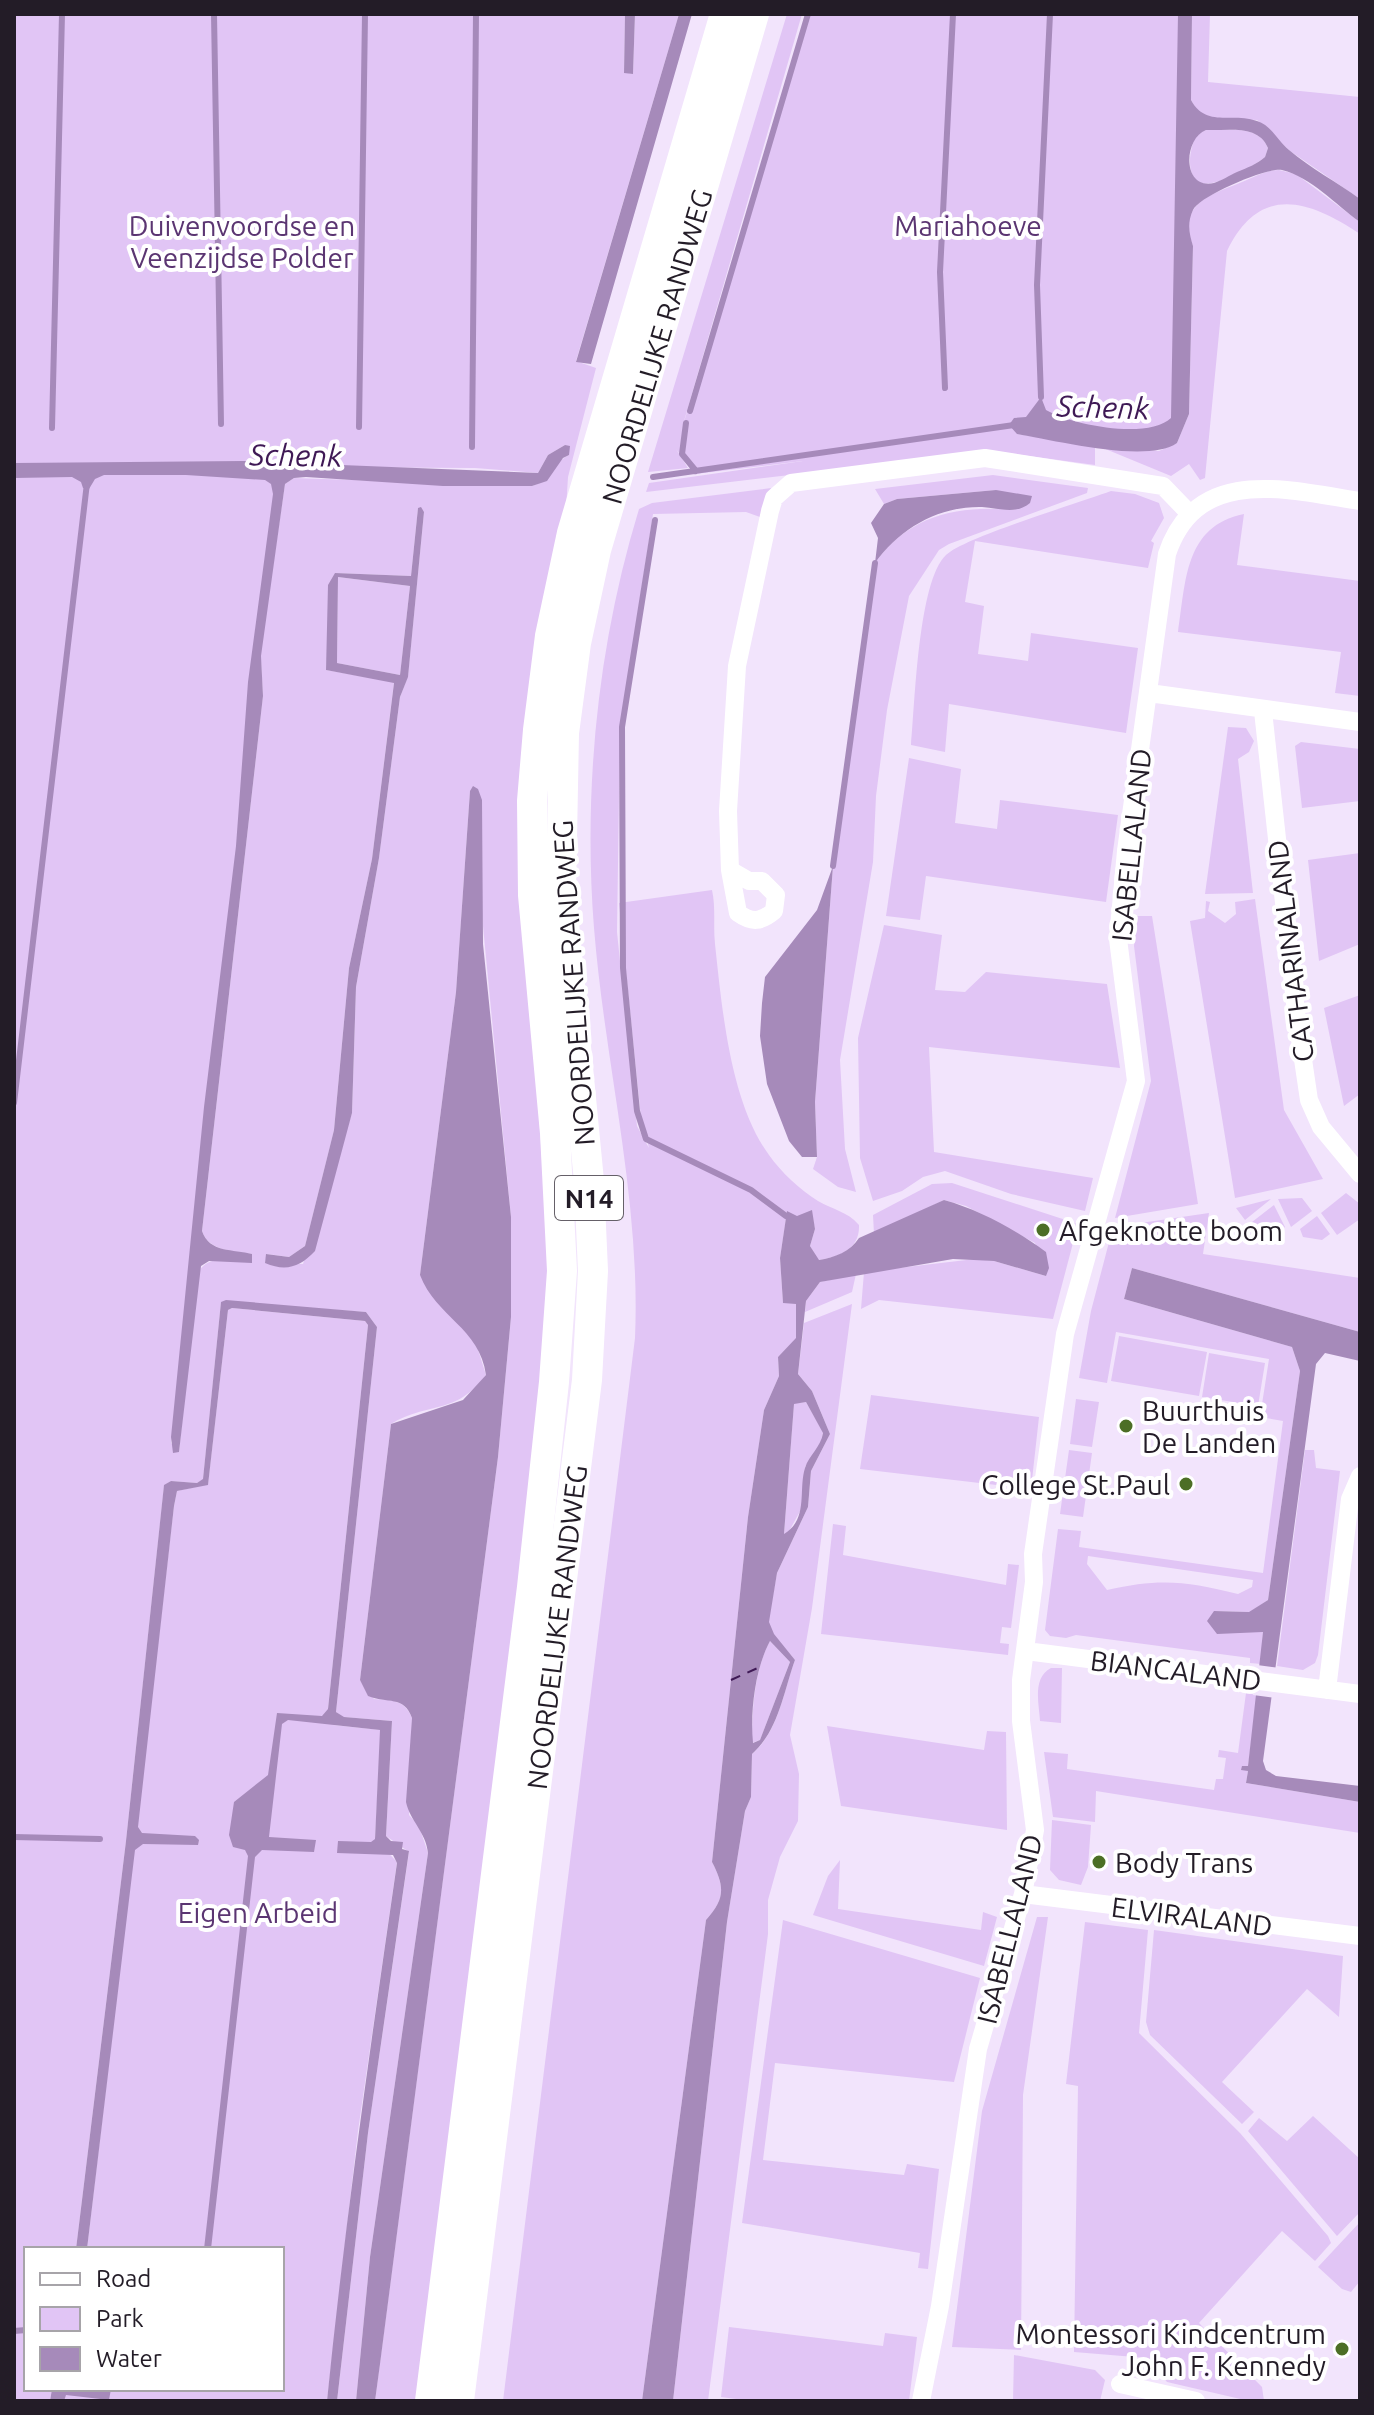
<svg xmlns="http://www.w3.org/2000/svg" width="1374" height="2415" viewBox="0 0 1374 2415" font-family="Ubuntu,sans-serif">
<rect width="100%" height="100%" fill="#f2e4fc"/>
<path fill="#e1c5f5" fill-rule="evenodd" d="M14,14H625L624,72L633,74L635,14H679L576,361L596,368L568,477L566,509L537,631V1082L549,1271L543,1398L416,2401H375L498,1457L511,1317V1217L470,791L456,992L420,1275L475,1340L486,1375C455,1416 429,1401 391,1424L360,1680L374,1699C392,1700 405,1700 412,1718L409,1815L419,1826L428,1853L370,2257L356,2401H337L368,2133L409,1852L386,1836L392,1721L343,1717L336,1712L377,1327L366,1312L221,1302L203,1480L197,1483L171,1481L164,1486L126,1841L76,2249H26V2389H52L50,2401H14ZM565,445L569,455C552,463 552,480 532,486L294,478L285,484L264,627L281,467L475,468L538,473L548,455ZM418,508L424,512L408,676L400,697L379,858L356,987L352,1113L303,1264L265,1263L267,1254L289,1257L305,1246L334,1130L349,968L372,859L394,682L326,670L335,573L411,576ZM261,661L263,696L202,1231C208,1251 234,1251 252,1254V1262C232,1262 207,1252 197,1275L179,1452L171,1443Z
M787,14H802L680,435L808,14H1186L1175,440L1017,434L1095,446V465L993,451L646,492L649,483L803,461L695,474L676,449L688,468L648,472Z
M1192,14H1210L1208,82L1360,97V199L1290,151L1257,120L1210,118L1198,112L1191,100Z
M1206,130C1229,131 1258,124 1268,148L1265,157C1253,167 1228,180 1212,183C1183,189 1188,149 1197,134Z
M1279,170L1296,174L1360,222V234C1308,199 1259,184 1227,251L1205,478L1200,480L1189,464L1171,476L1103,448L1159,451L1177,443L1189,414L1193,246C1177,203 1210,195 1242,182C1254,177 1266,170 1279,170Z
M993,475L1088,488L1087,493L949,544L939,550L909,596L887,710L876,796L873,862L840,1060L845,1149L856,1192L838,1187L813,1169L817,1157L815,1102L833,866L875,563C910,514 959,505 1015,510L996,490L897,499L884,504L875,489Z
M771,488L760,517L746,512L653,514L620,728L617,932L637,1126L649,1148L641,1118L619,903L712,890C716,908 713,926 715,944C722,1008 730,1102 769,1155C781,1172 800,1190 818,1201C833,1210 847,1211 859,1225C860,1249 840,1257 818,1260L810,1246L815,1229L811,1211L797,1217L787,1212L780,1258L783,1303H796L797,1338L778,1357L779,1376L764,1410L748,1517L712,1862C725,1887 725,1899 706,1920L642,2401H503L635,1338C641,1200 605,1065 594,928C583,788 598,643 639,509L652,503Z
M1111,491L1135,494L1159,503L1164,518L1151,541L1154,543L1148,568L975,541L965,602L984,606L978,654L1028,661L1031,633L1138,648L1126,733L949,704L945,752L911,745C915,705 918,581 946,555C965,537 1079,503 1111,491Z
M1244,514L1237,565L1360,581V696L1335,693L1341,652L1178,632C1186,582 1184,526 1244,514Z
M338,577L410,586L400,675L337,663Z
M1228,727L1246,728L1254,741L1249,752L1238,759L1253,893L1205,894Z
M1301,742L1360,749V801L1302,808L1295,746Z
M909,758L961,769L955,823L997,829L1000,800L1118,815L1106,902L926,876L920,920L886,916Z
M1360,853V944L1319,961L1308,860Z
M1255,899L1284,1110L1323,1179L1235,1198L1190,921L1205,918L1206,901L1210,902L1208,911L1225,923L1236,914L1235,902Z
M1137,916H1152L1198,1204L1115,1218L1151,1081L1134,946Z
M884,925L942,935L935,990L965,992L986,972L1107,984L1120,1068L929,1047L934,1152L1093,1178L1085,1211L1011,1194L945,1171L923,1177L902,1191L873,1201L860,1158L858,1038Z
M1360,995V1094L1344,1106L1324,1008Z
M952,1183L1078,1224L1053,1319L879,1300L861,1309L864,1272L975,1259L994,1261L1046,1276L1035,1243L966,1206L944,1200L874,1234L873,1215L932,1184Z
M1346,1193L1360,1204V1219L1337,1235L1321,1213Z
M1302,1198L1312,1211L1291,1227L1278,1199Z
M1271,1199L1245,1220L1236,1208Z
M1274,1205L1285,1227L1276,1233L1257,1229L1252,1222Z
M1209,1213L1203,1254L1360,1278V1332L1132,1268L1124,1299L1292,1347L1300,1371L1268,1600L1250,1612L1215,1611L1263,1632L1261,1664L1250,1663V1658L1076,1635L1066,1638L1050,1636L1045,1630L1058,1529L1081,1531L1079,1547L1263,1573L1283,1421L1260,1417L1269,1359L1116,1332L1107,1383L1079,1378L1091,1311L1113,1227ZM1088,1556L1253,1580L1252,1587L1238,1594C1187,1581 1159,1578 1107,1590L1087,1564Z
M1317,1216L1330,1234L1322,1240L1303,1237L1300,1229Z
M856,1274L852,1292L805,1312L806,1301L820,1282Z
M852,1304L812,1608L790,1735L799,1774L798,1821L780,1857L768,1900V1934L708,2401H673L727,1922L745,1811L751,1797L752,1754C779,1731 783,1692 795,1660L773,1634L768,1622L777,1573L808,1507L811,1471L830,1434L812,1391L798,1374L804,1323Z
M232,1308L365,1321L368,1325L328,1709L333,1725L381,1730L375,1839L397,1862L358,2131L327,2401H64L66,2389H282V2249H87L174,1506L177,1491L208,1484L228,1310Z
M1119,1336L1207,1352L1199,1396L1111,1381Z
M1209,1353L1265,1363L1258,1406L1202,1397Z
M871,1395L1039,1417L1031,1489L860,1469Z
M1076,1399L1099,1402L1092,1447L1070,1444Z
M806,1402L823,1432L821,1443L805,1467L803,1506L788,1533L784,1534L794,1403Z
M1069,1450L1092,1453L1083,1517L1060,1514Z
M1305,1450H1314L1316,1468L1340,1471L1318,1655L1315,1663L1303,1670L1277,1666Z
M833,1524L846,1526L843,1555L1006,1585L1008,1564L1019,1565L1011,1628L1002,1627L1000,1643L1009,1644L1008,1655L821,1634Z
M770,1641L790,1662L760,1740L752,1743C752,1710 754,1670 770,1641Z
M1051,1668H1062L1061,1723L1040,1721C1039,1703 1032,1678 1051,1668Z
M1246,1693L1257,1695L1248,1767H1242L1248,1771L1246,1783L1360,1802V1833L1096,1791L1095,1822L1053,1817L1044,1752L1068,1754L1067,1769L1214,1790L1216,1779H1223L1226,1758L1218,1757L1219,1750L1238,1753Z
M827,1726L984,1750L987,1731L1006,1732L1007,1830L841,1806Z
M1052,1820L1091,1825L1088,1867L1081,1885L1059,1880L1050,1870Z
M840,1860L838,1909L981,1930L983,1912L997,1917L984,1966L813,1915L828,1876Z
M1037,1917H1048L1023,2095L1021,2350L952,2347L982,2111Z
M783,1920L980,1978L954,2082L775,2063L763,2160L904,2175L907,2164L939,2169L928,2269L918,2268L920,2253L742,2223Z
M1085,1922L1148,1930L1139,2033L1240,2133L1328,2236L1331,2243L1315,2261L1282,2231L1199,2323L1262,2387L1264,2401H1249L1167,2382L1147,2358L1074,2352L1078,2086L1066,2084Z
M1154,1930L1343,1956L1339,2017L1307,1989L1222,2082L1254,2112L1242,2124L1150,2035L1146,2022Z
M1313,2116L1360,2159V2212L1337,2236L1248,2131L1259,2118L1287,2141Z
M1360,2222V2281L1351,2292L1342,2289L1318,2267Z
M729,2327L883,2346L885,2333L917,2337L909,2401H751L721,2397Z
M1014,2355L1095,2370L1105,2380L1100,2401H1013Z"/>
<path fill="#a68aba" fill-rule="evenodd" d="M625,14H635L633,74L624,73Z
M679,14H692L591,364L576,362Z
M1178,14H1192L1191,100C1206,128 1232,112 1257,121C1271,125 1278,141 1289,150C1310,168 1337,182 1360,199V222C1336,205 1311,177 1282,170C1267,167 1199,196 1193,210C1187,223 1189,233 1193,246L1189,414L1177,443C1147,464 1054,440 1017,434L1009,425L1014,418L1026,417L1041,397L1046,410C1072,425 1148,440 1171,418ZM1206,130C1228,131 1258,124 1268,148L1265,157C1257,164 1247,168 1237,172C1230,175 1221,181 1214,183C1182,190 1183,139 1206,130Z
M565,445L570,446L569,455L563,458L547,481L532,486H443L306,477L294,478L285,484L261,656L263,696L202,1231C209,1253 234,1249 252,1254V1263L209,1261L201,1266L179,1452L173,1453L171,1437L204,1107L236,846L248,682L273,494L271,484L265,480L186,475H104L95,479L89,489L83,488L81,482L72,477L14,478V463L244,461L538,473L548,455Z
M996,490L1032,496L1030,503C1016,515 999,508 982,507C939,506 900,528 875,563L878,538L871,523L884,504L897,499Z
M421,507L424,512L408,677L400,697L379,858L356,987L352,1113L315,1251C300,1267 286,1272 265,1263L266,1254L289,1257L305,1246L334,1130L349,968L372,859L394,683L326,670L328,585L335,573L411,576L418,508ZM338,577L410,586L400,675L337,663Z
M473,786L478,789L482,800L483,944L511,1217V1317L498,1457L380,2364L375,2401H356L370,2257L428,1853C426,1832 410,1821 406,1802L412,1718C404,1695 387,1704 368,1696L360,1680L391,1424L463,1400L486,1375C480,1328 436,1317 420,1275L456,992L470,791Z
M833,866L815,1102L817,1157H802L789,1141L767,1084L760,1036L762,1003L765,977L817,910Z
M944,1200C980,1210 1016,1230 1046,1252L1049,1268L1046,1276L994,1261L953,1259L820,1282L806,1301L798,1374L812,1391L830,1434L811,1471L808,1507L777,1573L769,1622L774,1634L795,1660C783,1693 779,1730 752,1754L751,1797L745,1811L727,1922L673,2401H642L706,1920C725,1899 725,1887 712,1862L748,1517L764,1410L779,1376L778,1357L796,1338V1304L783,1303L780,1258L787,1211L797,1216L812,1210L815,1229L810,1246L819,1260C834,1258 851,1251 859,1238ZM806,1402L823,1433C821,1447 809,1455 805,1468C798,1490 809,1519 784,1534L794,1404ZM770,1641L790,1662L760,1740L753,1743C750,1712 755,1669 770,1641Z
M1132,1268L1360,1332V1361L1325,1353L1316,1364L1263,1761L1266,1770L1276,1776L1360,1786V1802L1246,1783L1248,1771L1241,1770L1242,1766H1248L1263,1632L1217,1634L1207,1621L1214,1611L1249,1612L1268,1600L1300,1371L1292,1347L1124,1299Z
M226,1300L366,1312L377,1327L336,1712L344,1717L392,1721L386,1836L391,1841L403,1842L402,1849L409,1851L368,2133L337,2401H327C345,2221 371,2042 397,1863L393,1855L337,1853L338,1841L371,1842L375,1839L380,1730L288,1720L282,1724L269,1837L316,1840L314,1852L262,1850L255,1857L211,2249H204L248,1856L245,1850L233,1847L229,1835L234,1802L268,1775L277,1713L322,1716L328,1709L368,1325L365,1321L232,1308L228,1310L208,1485L177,1491L174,1506L138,1827L142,1833L195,1836L199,1840L198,1845L143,1844L135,1850L87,2249H76L126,1841L164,1485L171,1481L197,1483L203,1479L221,1302Z
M52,2389H111L109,2400L66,2395L64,2401H50Z"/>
<path fill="#f2e4fc" d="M1257,1665L1280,1668L1276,1698L1253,1695Z"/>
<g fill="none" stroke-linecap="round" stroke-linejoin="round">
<path stroke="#a68aba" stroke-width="6" d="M214,14L221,424
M945,388L940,272L953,14
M1041,397L1037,285L1050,14
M690,411L808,14
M686,423L682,454L696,471
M359,427L365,14
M52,428L62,14
M472,447L476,14
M653,477L1014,425
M655,520L622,727L623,968L637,1111L646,1139L751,1190L786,1216
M833,866L875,563
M14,1103L87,483
M14,1837L100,1839
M14,2331L26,2330"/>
<path stroke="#3f1955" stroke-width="2" stroke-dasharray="10 8" stroke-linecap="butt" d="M731,1680L762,1666"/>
<path stroke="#fff" stroke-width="18" d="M1149,693L1360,722
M1263,711L1296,1012L1309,1100L1321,1127L1360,1174
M730,870L738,913C752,923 761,922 774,911L776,895L762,881H749L730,870L728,811L737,666L770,511L774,498L791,483L985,458L1163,486L1190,514
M1026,1651L1360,1694
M1327,1690L1350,1499L1360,1476
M1023,1894L1360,1936
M1120,2384L1196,2401
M921,2401L940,2306L978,2049L1023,1894L1035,1830L1021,1721V1680L1034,1582L1033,1554L1065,1334L1136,1081L1118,939L1126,851L1167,554C1197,464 1288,490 1360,501"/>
<g stroke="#fff" stroke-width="30">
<path d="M430,2401L532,1587L554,1382L562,1271L555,1133L533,895L532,801L538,730L550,636L572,533L725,14"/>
<path id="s1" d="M459,2401L587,1380L593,1271L589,1181L561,892L564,733L576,643L596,550L754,14"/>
</g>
</g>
<g fill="#4c6e26" stroke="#fff" stroke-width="3">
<circle cx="1043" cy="1230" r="8"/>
<circle cx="1126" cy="1426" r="8"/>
<circle cx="1186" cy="1484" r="8"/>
<circle cx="1099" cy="1862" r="8"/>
<circle cx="1342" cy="2349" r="8"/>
</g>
<g text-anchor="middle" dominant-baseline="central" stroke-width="8" stroke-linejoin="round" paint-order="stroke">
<rect fill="#fff" stroke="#656068" stroke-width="2" x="555" y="1176" width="68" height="44" rx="6"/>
<g font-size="26" font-weight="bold" fill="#231c27">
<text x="589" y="1198">N14</text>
</g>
<g font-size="28" fill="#5b3572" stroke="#fff">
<text x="242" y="225">Duivenvoordse en<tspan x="242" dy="32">Veenzijdse Polder</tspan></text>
<text x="968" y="225">Mariahoeve</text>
<text x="258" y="1912">Eigen Arbeid</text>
</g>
<g font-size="28" fill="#231c27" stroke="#fff">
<text stroke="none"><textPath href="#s1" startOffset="2076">NOORDELIJKE RANDWEG</textPath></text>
<text transform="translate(1131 845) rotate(-84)">ISABELLALAND</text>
<text transform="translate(1290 951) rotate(-97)">CATHARINALAND</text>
<text transform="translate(573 983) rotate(-94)">NOORDELIJKE RANDWEG</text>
<text stroke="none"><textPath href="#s1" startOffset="780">NOORDELIJKE RANDWEG</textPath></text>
<text transform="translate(1176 1670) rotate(7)">BIANCALAND</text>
<text transform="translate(1192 1916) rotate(7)">ELVIRALAND</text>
<text transform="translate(1009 1929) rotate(-76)">ISABELLALAND</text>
</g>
<g font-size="28" fill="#231c27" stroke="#fff" text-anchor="start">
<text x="1059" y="1230">Afgeknotte boom</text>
<text x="1142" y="1410">Buurthuis<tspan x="1142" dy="32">De Landen</tspan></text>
<text x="1170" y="1484" text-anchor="end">College St.Paul</text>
<text x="1115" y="1862">Body Trans</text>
<text x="1326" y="2333" text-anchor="end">Montessori Kindcentrum<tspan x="1326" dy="32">John F. Kennedy</tspan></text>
</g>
<g font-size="30" font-style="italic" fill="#3f1955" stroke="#fff">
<text transform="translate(1103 407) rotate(2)">Schenk</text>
<text transform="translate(296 455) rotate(1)">Schenk</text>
</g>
</g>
<rect width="1374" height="2415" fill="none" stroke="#231c27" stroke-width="32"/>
<rect x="24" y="2247" width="260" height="144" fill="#ffffff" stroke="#a7a4a9" stroke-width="2"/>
<rect x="40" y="2273" width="40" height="12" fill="#ffffff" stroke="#a7a4a9" stroke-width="2"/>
<text x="96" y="2287" font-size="24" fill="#231c27">Road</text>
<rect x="40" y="2307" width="40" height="24" fill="#e1c5f5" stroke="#a7a4a9" stroke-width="2"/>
<text x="96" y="2327" font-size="24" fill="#231c27">Park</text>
<rect x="40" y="2347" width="40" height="24" fill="#a68aba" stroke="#a7a4a9" stroke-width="2"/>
<text x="96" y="2367" font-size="24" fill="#231c27">Water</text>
</svg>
